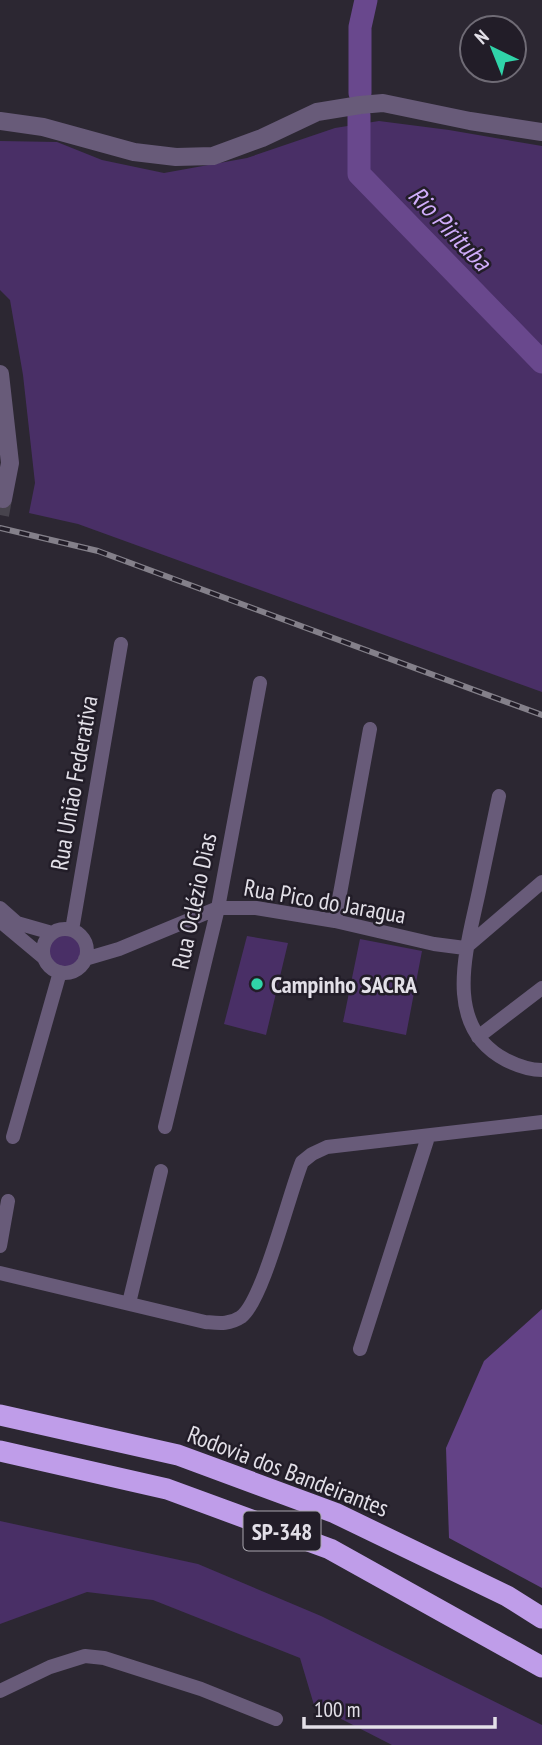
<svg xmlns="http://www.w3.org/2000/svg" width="542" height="1745" viewBox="0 0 542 1745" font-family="'PT Sans Narrow',sans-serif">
<rect width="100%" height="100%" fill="#2c2732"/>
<path fill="#492f66" d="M379,121L449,130L542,146V692L78,524L29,513L35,483L23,375L10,300L0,290V141L57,142L102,160L164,173L247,158L335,128Z
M48 950a17 17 0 1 1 34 0a17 17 0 1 1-34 0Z
M247,936L288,943L266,1035L224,1024Z
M360,939L422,951L406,1035L343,1022Z
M0,1521L198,1564L321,1616L542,1725V1745H392L314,1705L300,1658L153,1600L87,1592L0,1624Z"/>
<path fill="#634286" d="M542,1309V1588L449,1538L446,1448L484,1361Z"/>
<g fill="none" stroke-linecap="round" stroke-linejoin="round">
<path stroke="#69488d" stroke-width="23" d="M360,93V27L366,0
M359,116V174L542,362"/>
<path stroke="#47434d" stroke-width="18" stroke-dasharray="18 9" stroke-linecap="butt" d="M0,515L3,499"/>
<path stroke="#685b79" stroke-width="14" d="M499,796C492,828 486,859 479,891C467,948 441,1026 506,1060C516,1065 531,1070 542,1070
M0,908L17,923L52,933
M0,921L44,958
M335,921L370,729
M43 951a22 22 0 1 1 44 0a22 22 0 1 1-44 0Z
M72,930L121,644
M85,959L119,949L218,908H256L335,921L434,944L465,948L542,882
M478,1037L542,988
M165,1127L218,908L260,683
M13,1137L60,972
M0,1246L8,1201
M0,1273L205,1322C218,1323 229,1325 241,1317C263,1301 289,1194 302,1162L312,1154L327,1147L542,1122
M129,1303L161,1171
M360,1349L428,1137
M0,1691L50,1667L85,1656L104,1658L201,1689L276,1719"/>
<path stroke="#685b79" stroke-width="18" d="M0,121L43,127L134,152L176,157L213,156L262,138L317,112L360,105L383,103L470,121L542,132
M0,374L10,463L3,499"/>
<path stroke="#bf9de9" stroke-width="21" d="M0,1415L178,1455L335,1513L507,1596L542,1618
M0,1451L167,1489L330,1549L542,1667"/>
<g stroke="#84808a" stroke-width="6">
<path id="rail" d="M0,528L98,551L542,715"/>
</g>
<use href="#rail" stroke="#221d28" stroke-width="3.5" stroke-dasharray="10" stroke-linecap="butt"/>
</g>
<circle fill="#30d4a9" stroke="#221d28" stroke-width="2.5" cx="257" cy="984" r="7"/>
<g text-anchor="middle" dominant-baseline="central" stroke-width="5" stroke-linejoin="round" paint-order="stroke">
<rect fill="#221d28" stroke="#a9a6ae" stroke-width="2" x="243.5" y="1511.5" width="77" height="39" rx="5"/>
<g font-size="23" font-weight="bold" fill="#e3e0e8">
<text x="282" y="1531">SP-348</text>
</g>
<g font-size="24" fill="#e3e0e8" stroke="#221d28">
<text transform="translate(74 783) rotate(-80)">Rua União Federativa</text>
<text transform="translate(194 901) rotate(-78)">Rua Oclézio Dias</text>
<text transform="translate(325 901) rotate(10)">Rua Pico do Jaragua</text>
<text transform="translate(288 1471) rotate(21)">Rodovia dos Bandeirantes</text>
</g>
<g font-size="24" font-weight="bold" fill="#e3e0e8" stroke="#221d28" text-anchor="start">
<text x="271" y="984">Campinho SACRA</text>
</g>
<g font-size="26" font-style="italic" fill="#cfacfa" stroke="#221d28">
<text transform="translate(450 228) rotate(46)">Rio Pirituba</text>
</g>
</g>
<g transform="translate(493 49) rotate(317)"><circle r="33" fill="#221d28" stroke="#6f6b75" stroke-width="2"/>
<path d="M0-5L12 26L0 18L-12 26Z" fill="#30d4a9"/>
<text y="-10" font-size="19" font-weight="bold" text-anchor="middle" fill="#e3e0e8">N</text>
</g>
<path d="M304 1717v10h191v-10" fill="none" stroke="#e3e0e8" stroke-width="3.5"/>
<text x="314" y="1717" font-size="21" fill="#e3e0e8" stroke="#221d28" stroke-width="5" paint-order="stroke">100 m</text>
</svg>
